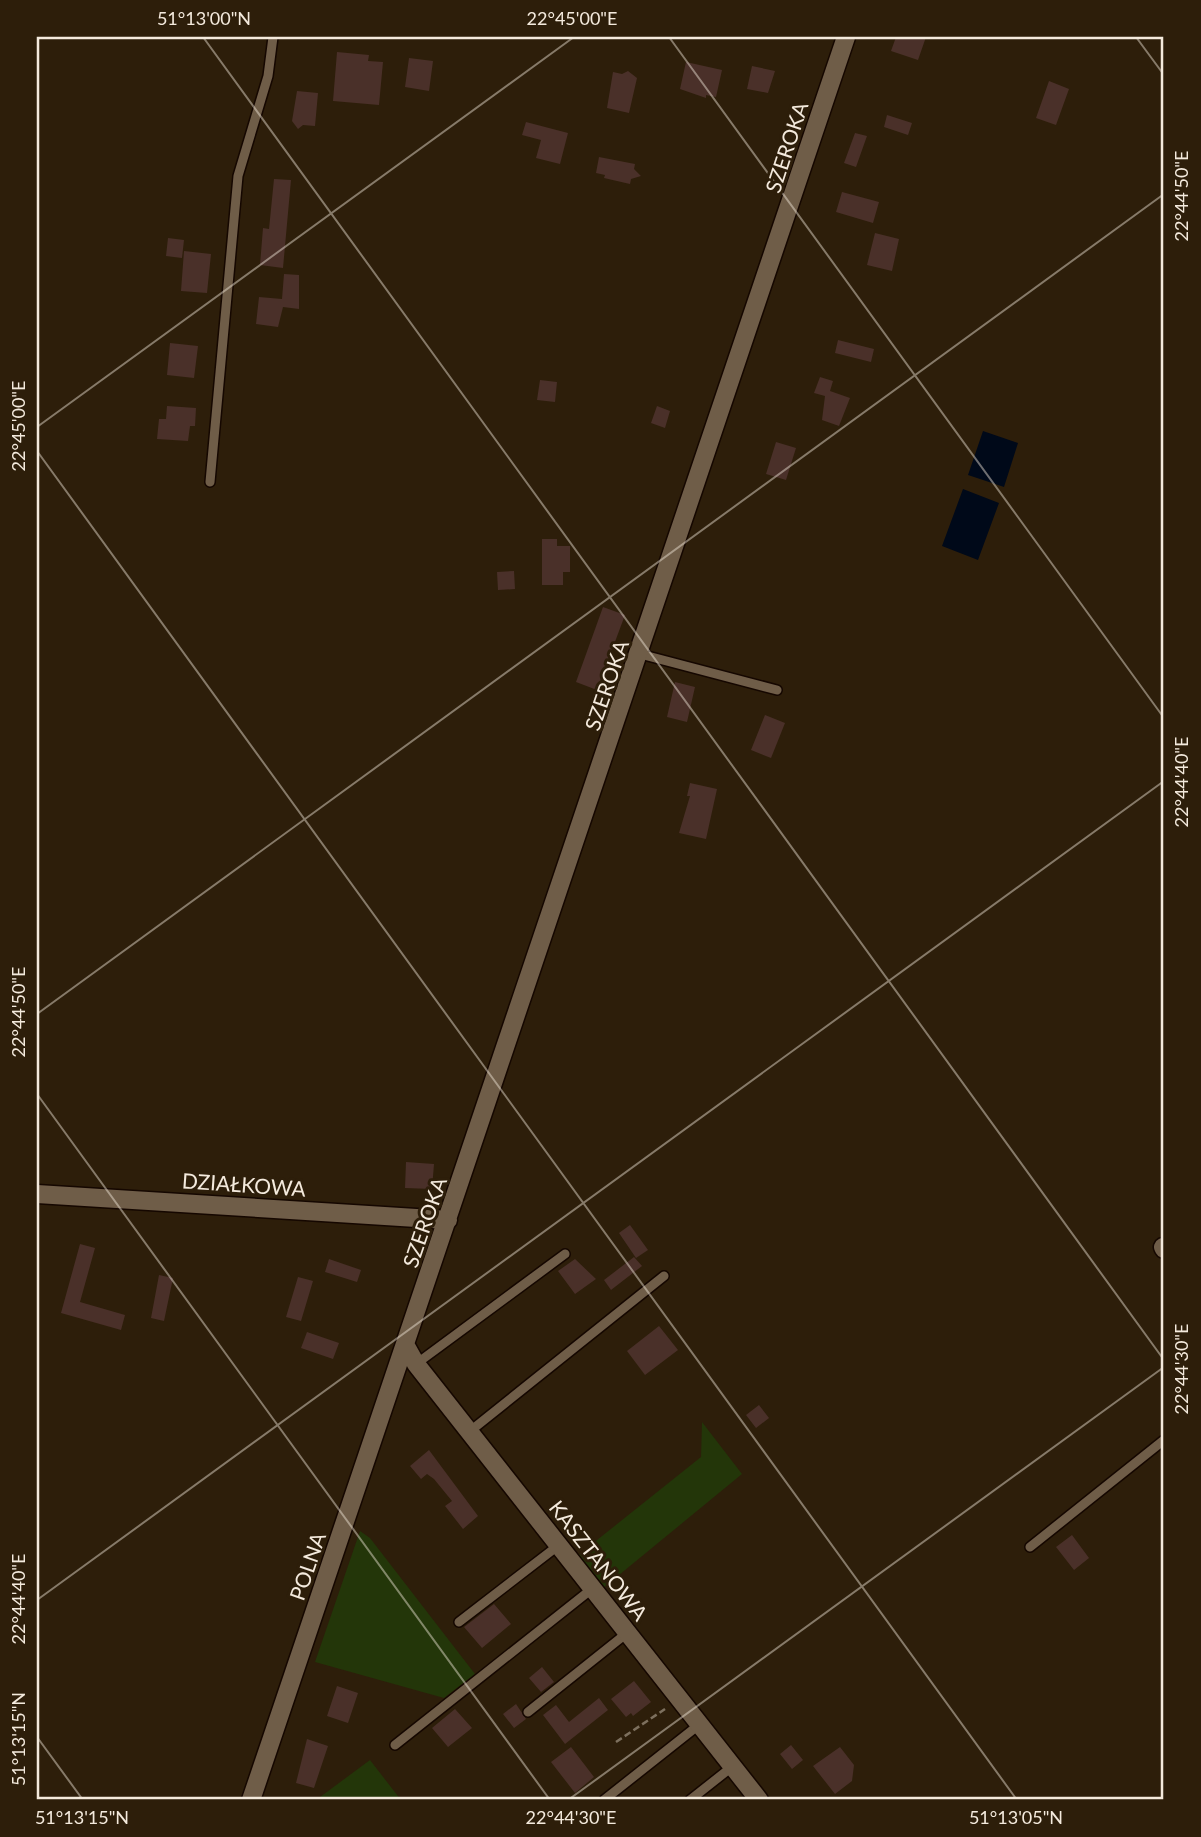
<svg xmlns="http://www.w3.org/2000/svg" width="1201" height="1837" viewBox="0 0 1201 1837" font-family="Lato,sans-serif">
<rect width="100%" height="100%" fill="#2d1e0a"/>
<path fill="#233609" d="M702,1422L742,1474L602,1589L577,1556L701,1457Z
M360,1531L370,1538L475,1674L444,1698L315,1662Z
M370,1760L401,1800H316Z"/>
<path fill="#000919" d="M983,431L1018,443L1004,487L968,475Z
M963,489L999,503L978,560L942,546Z"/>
<path fill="#4a3029" d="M896,37H926L918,60L891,51Z
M337,52L369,55L368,61L383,62L379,105L333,101Z
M409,58L433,61L429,91L405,87Z
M686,62L722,70L716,97L706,95V98L680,89Z
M752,66L775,71L768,93L747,89Z
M628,71L637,78L629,113L607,108L613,72L622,74Z
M1049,81L1069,89L1056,125L1036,118Z
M297,91L318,93L315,126L303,125L298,129L292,121Z
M887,115L912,123L908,135L884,127Z
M526,122L568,133L560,164L536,158L541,140L522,135Z
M855,133L867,136L856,167L844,163Z
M599,157L635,164L634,169L641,176L631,179L630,184L604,178L605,175L596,173Z
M274,179L291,180L283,268L260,265L263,228L269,229Z
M842,192L879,202L873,223L836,212Z
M875,233L899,239L892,271L867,265Z
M168,238L184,240L182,258L166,256Z
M184,251L211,254L207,293L181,291Z
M284,274L299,275V309L283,307L278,327L256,324L259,297L282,299Z
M838,340L874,349L871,362L835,353Z
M170,343L198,346L194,378L167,375Z
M820,377L833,381L830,391L850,398L839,426L822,420L825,396L814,393Z
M540,380L557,382L555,402L537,400Z
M167,406L196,408L195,426H190L188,441L157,439L159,419H166Z
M657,406L670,411L665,428L651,423Z
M776,442L796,448L786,480L766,474Z
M542,539H557V546H570V572H563V585H542Z
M514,571L515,589L498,590L497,572Z
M603,607L625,615L597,690L576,682Z
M675,682L695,687L687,722L667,717Z
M765,715L785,723L771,758L751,750Z
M690,783L717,789L706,839L679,833L690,796H687Z
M406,1162L434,1164L432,1189L405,1188Z
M630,1225L648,1250L636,1258L619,1233Z
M80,1244L95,1248L80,1302L125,1315L121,1330L61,1313Z
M634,1257L642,1266L611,1290L604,1280Z
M329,1259L361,1270L357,1282L325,1272Z
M575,1259L596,1279L575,1294L558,1271Z
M159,1275L173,1278L164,1321L151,1318Z
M298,1277L313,1281L301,1321L286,1317Z
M659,1326L678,1350L645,1375L627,1351Z
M307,1332L339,1343L333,1359L301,1348Z
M759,1405L769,1418L756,1428L746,1415Z
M429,1450L478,1516L463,1529L445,1506L452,1501L434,1479L427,1474L421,1479L410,1466Z
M1072,1535L1089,1558L1074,1570L1056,1547Z
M494,1604L511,1624L482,1648L464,1627Z
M542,1667L554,1682L541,1692L529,1678Z
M634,1681L651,1702L633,1716L631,1713L626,1717L611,1699Z
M337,1686L358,1693L348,1723L327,1716Z
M599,1698L608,1710L565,1744L543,1715L556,1705L569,1722Z
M516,1704L526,1719L514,1728L503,1714Z
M455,1709L472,1728L448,1747L432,1728Z
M307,1739L328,1746L314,1788L296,1783Z
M791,1745L803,1760L792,1769L780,1754Z
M571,1747L594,1777L575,1793L551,1762Z
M840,1747L854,1765L852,1781L835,1794L813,1766Z"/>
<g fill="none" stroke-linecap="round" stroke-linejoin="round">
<g stroke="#150700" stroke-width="12">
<path id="service" d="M210,482L238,176L268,76L273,37
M640,654L777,690
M416,1364L565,1254
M469,1432L664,1276
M1030,1547L1164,1440
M459,1622L559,1545
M528,1712L627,1633
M395,1745L593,1588
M604,1800L700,1724
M690,1800L733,1766"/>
</g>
<g stroke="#150700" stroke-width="21">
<path id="minor" d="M37,1194L448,1220
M1163,1247L1164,1249
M406,1346L416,1364L759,1800
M251,1800L846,37"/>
</g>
<path stroke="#7d705e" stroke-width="2.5" stroke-dasharray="7 3.5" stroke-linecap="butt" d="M616,1742L665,1709"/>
<use href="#service" stroke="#6f5d48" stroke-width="9"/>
<use href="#minor" stroke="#6f5d48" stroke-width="18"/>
</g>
<path fill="none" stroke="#f4eadd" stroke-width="2" stroke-opacity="0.45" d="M203,37L1164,1360M669,37L1164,718M1136,37L1164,75M37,427L574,37M37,451L1017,1800M37,1014L1164,194M37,1094L550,1800M37,1600L1164,781M37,1737L83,1800M568,1800L1164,1367"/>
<g text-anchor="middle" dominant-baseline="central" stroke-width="6" stroke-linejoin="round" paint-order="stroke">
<g font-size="21" fill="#f4eadd" stroke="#2d1e0a">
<text transform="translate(786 147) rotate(-72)">SZEROKA</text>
<text transform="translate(606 685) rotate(-71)">SZEROKA</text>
<text transform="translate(244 1184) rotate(4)">DZIAŁKOWA</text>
<text transform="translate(424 1222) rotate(-71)">SZEROKA</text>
<text transform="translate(599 1560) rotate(52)">KASZTANOWA</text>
<text transform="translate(307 1566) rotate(-71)">POLNA</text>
</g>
</g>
<rect width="1201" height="1837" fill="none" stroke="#2d1e0a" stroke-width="77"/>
<rect x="38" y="38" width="1124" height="1760" fill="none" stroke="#f4eadd" stroke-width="2.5"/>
<g font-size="18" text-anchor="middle" fill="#f4eadd">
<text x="204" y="25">51°13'00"N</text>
<text x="572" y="25">22°45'00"E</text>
<text transform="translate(1182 196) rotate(-90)" y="6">22°44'50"E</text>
<text transform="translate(19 426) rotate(-90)" y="6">22°45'00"E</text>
<text transform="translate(1182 782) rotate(-90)" y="6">22°44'40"E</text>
<text transform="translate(19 1012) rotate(-90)" y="6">22°44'50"E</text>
<text transform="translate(1182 1369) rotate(-90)" y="6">22°44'30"E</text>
<text transform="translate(19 1599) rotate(-90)" y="6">22°44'40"E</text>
<text transform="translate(19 1739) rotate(-90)" y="6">51°13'15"N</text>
<text x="82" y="1824">51°13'15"N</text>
<text x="571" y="1824">22°44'30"E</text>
<text x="1016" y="1824">51°13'05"N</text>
</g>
</svg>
